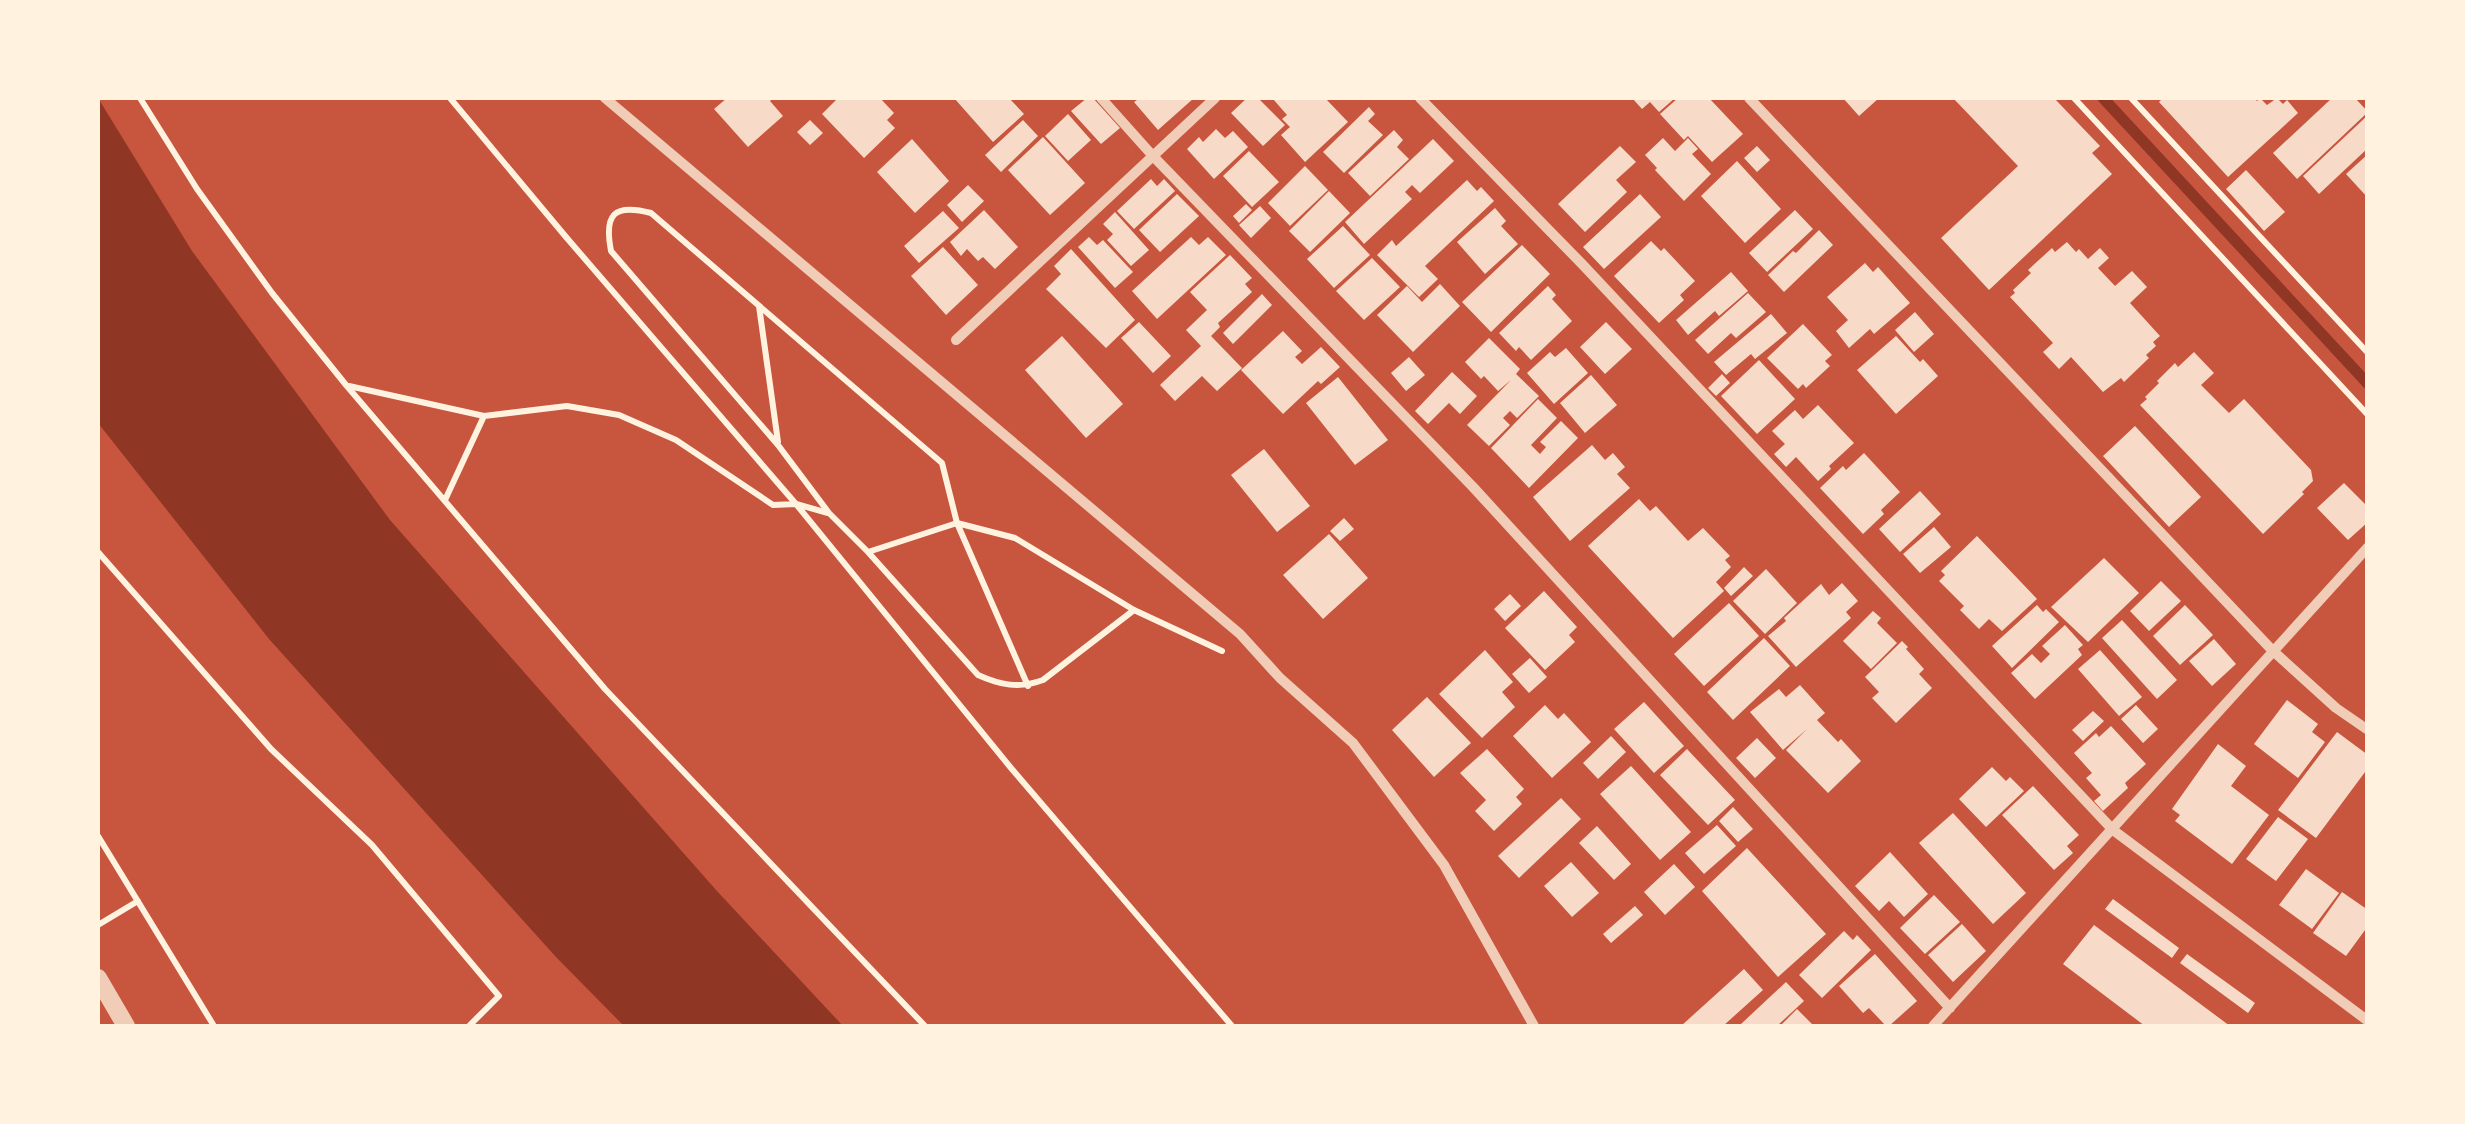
<svg xmlns="http://www.w3.org/2000/svg" width="2465" height="1124" viewBox="0 0 2465 1124" font-family="'Noto Sans',sans-serif">
<rect width="100%" height="100%" fill="#c8553d"/>
<path fill="#8f3625" d="M98,98L192,251L390,520L716,890L843,1026H624L556,957L269,639L98,423Z"/>
<g fill="none" stroke-linecap="round" stroke-linejoin="round">
<path stroke="#8f3625" stroke-width="11" d="M2103,98L2368,384"/>
</g>
<path fill="#f7dbc8" d="M727,98H773L770,101L783,116L748,147L714,109Z
M838,98H880L894,113L887,120L895,128L864,158L822,114Z
M954,98H1009L1024,114L993,142Z
M1087,98H1093L1120,128L1101,144L1071,111Z
M1140,98H1194L1158,130L1134,102Z
M1247,98H1258L1285,125L1263,146L1231,113Z
M1274,98H1325L1348,122L1305,162L1281,135L1290,127L1282,119L1287,115L1273,99Z
M1632,98H1675L1659,112L1650,102L1642,109Z
M1678,98H1709L1743,134L1712,162L1688,136L1684,140L1660,114Z
M1843,98H1879L1859,116Z
M1953,98H2054L2100,146L2092,153L2112,174L1989,290L1941,238L2018,166Z
M2163,98H2254L2257,101L2260,98L2267,105L2277,98L2283,104L2287,100L2298,113L2228,177L2159,102Z
M2332,98H2355L2368,112L2297,179L2273,153Z
M1369,107L1375,114L1368,121L1383,135L1344,173L1323,152Z
M1068,114L1091,140L1068,161L1045,136Z
M2368,115V148L2319,194L2303,176Z
M810,120L823,133L810,145L797,132Z
M1023,120L1038,136L1001,172L985,155Z
M1216,129L1225,138L1233,131L1248,147L1214,179L1187,149L1199,137L1203,142Z
M1394,130L1403,140L1397,147L1409,159L1370,196L1348,173Z
M1043,137L1085,183L1050,215L1008,170Z
M1663,138L1675,151L1688,138L1698,149L1692,154L1711,174L1684,201L1655,170L1657,168L1645,155Z
M912,139L949,181L915,213L877,172Z
M1433,139L1454,161L1420,193L1412,185L1405,192L1412,199L1364,244L1345,222Z
M1620,146L1636,162L1616,180L1627,192L1585,232L1558,204Z
M1757,146L1770,160L1757,172L1744,158Z
M1249,151L1279,182L1252,207L1223,176Z
M2368,154V198L2346,174Z
M1737,161L1781,209L1745,243L1701,196Z
M1305,166L1328,190L1290,226L1268,203Z
M2246,170L2285,212L2264,231L2226,189Z
M1151,179L1157,186L1164,179L1175,191L1134,229L1117,211Z
M1467,180L1477,191L1481,187L1494,201L1425,266L1438,279L1419,297L1377,255L1392,240L1396,246Z
M968,185L984,201L962,222L947,205Z
M1329,191L1350,213L1310,252L1289,231Z
M1177,194L1199,216L1160,252L1139,230Z
M1640,194L1661,217L1604,269L1583,247Z
M1246,204L1252,210L1239,223L1233,216Z
M1260,206L1271,218L1251,238L1239,225Z
M1495,208L1506,221L1501,226L1518,244L1485,274L1457,242Z
M984,210L1018,247L995,269L983,257L978,261L967,249L961,256L950,242Z
M1795,210L1813,229L1767,272L1749,253Z
M943,211L959,228L919,263L904,246Z
M1115,212L1149,250L1131,266L1107,240L1113,234L1103,224Z
M1343,226L1370,255L1334,288L1307,259Z
M1819,230L1833,245L1784,292L1768,275L1793,251L1796,253Z
M1089,237L1097,245L1103,240L1133,272L1115,288L1078,247Z
M1191,237L1199,245L1208,237L1226,255L1157,319L1132,291Z
M1651,241L1661,251L1664,248L1695,281L1680,295L1684,300L1659,323L1614,276Z
M2067,242L2076,252L2079,249L2088,259L2100,248L2109,258L2098,268L2115,286L2132,271L2147,287L2130,303L2160,336L2153,342L2156,346L2146,355L2149,358L2124,382L2121,378L2103,392L2071,357L2059,369L2043,352L2053,343L2010,297L2015,293L2013,290L2031,273L2028,270L2052,248L2055,252Z
M1522,245L1550,274L1491,332L1462,302Z
M943,247L978,285L946,315L911,276Z
M1071,249L1135,320L1106,348L1046,289L1061,274L1054,266Z
M1230,255L1252,278L1245,284L1252,292L1218,323L1220,327L1211,336L1242,368L1217,391L1202,376L1175,401L1160,385L1201,346L1186,330L1207,310L1190,292Z
M1372,258L1400,287L1364,320L1336,291Z
M1865,263L1873,272L1878,267L1910,303L1874,334L1870,329L1849,348L1836,331L1848,320L1827,297Z
M1731,272L1748,291L1719,316L1715,311L1688,335L1676,320Z
M1440,284L1460,306L1413,352L1377,315L1407,286L1422,302Z
M1548,286L1556,295L1552,299L1572,321L1531,360L1519,347L1516,351L1499,333Z
M1748,293L1766,312L1736,338L1731,333L1708,354L1695,340Z
M1262,294L1272,305L1233,344L1223,333Z
M1915,312L1934,334L1914,352L1895,330Z
M1771,314L1787,333L1755,359L1751,354L1726,375L1714,362Z
M1139,322L1171,356L1153,373L1121,338Z
M1606,322L1632,349L1605,374L1580,347Z
M1803,324L1832,355L1825,361L1830,366L1806,388L1803,384L1798,389L1767,358Z
M1283,331L1302,351L1295,357L1302,364L1321,347L1340,367L1321,384L1318,381L1283,414L1241,370Z
M1062,336L1123,404L1086,438L1025,370Z
M1896,336L1920,362L1923,359L1938,376L1896,414L1857,370Z
M1489,338L1520,369L1516,374L1539,396L1517,418L1510,411L1503,418L1510,425L1489,446L1467,425L1511,380L1498,391L1484,376L1481,379L1465,362Z
M1566,348L1588,373L1554,404L1527,373L1550,352L1555,357Z
M2194,352L2214,373L2201,385L2229,413L2244,399L2311,470L2313,481L2302,492L2304,494L2263,534L2140,405L2147,399L2145,397L2159,383L2157,381L2175,363L2178,367Z
M1409,357L1425,375L1406,391L1391,373Z
M1759,360L1795,399L1757,434L1721,396Z
M1452,372L1477,396L1460,414L1449,403L1428,424L1415,411Z
M1722,374L1730,383L1716,396L1708,388Z
M1591,375L1617,405L1585,433L1560,403Z
M1338,377L1388,440L1355,465L1306,403Z
M1538,399L1557,418L1531,445L1540,454L1546,447L1540,442L1561,421L1578,438L1529,488L1491,448Z
M1818,405L1854,443L1829,466L1831,469L1818,481L1796,457L1786,467L1774,454L1785,444L1772,431L1795,410L1803,419Z
M2135,426L2201,497L2169,527L2103,456Z
M1592,445L1605,460L1613,453L1625,467L1617,474L1630,488L1570,541L1533,497Z
M1264,449L1310,506L1277,532L1231,475Z
M1864,453L1900,492L1881,510L1884,514L1863,534L1820,488L1843,466L1846,470Z
M2344,483L2368,507V522L2348,540L2317,508Z
M1920,491L1941,514L1900,552L1879,529Z
M1639,499L1650,511L1656,506L1688,541L1703,528L1730,556L1725,560L1731,567L1716,582L1724,591L1673,638L1588,546Z
M1344,518L1354,529L1340,541L1330,531Z
M1934,527L1951,547L1920,573L1903,554Z
M1329,534L1368,578L1323,619L1283,575Z
M1977,536L2037,599L2002,631L1989,619L1979,629L1960,610L1964,606L1939,581L1945,575L1941,571Z
M2104,558L2139,593L2088,642L2051,607Z
M1744,567L1753,576L1731,596L1724,588Z
M1766,569L1797,603L1765,634L1733,601Z
M2161,581L2181,601L2149,631L2130,611Z
M1842,583L1858,601L1846,612L1851,618L1796,667L1768,636L1786,621L1784,618L1821,584L1829,595Z
M1544,591L1577,627L1569,635L1575,642L1545,670L1505,628Z
M1510,594L1521,606L1505,621L1494,609Z
M1729,603L1759,636L1704,686L1674,654Z
M2037,605L2043,612L2046,609L2059,622L2012,668L1992,646Z
M2185,605L2213,635L2180,665L2153,636Z
M1873,611L1881,618L1877,623L1897,643L1871,669L1843,641Z
M2122,620L2177,680L2157,699L2102,638Z
M2065,625L2083,645L2078,649L2082,655L2035,699L2011,673L2032,654L2041,663L2050,654L2042,646Z
M1764,638L1790,666L1733,720L1707,692Z
M2214,639L2236,664L2212,686L2189,661Z
M1902,641L1908,647L1906,649L1924,669L1919,674L1932,688L1896,723L1872,698L1879,692L1865,677Z
M1485,650L1513,682L1502,692L1515,707L1482,738L1439,694Z
M2100,650L2142,697L2119,716L2078,669Z
M1530,658L1547,677L1529,693L1512,674Z
M1800,685L1825,713L1817,720L1838,742L1841,739L1861,761L1828,793L1786,750L1807,729L1783,750L1750,712L1779,689L1786,697Z
M1427,697L1471,743L1434,777L1392,730Z
M2287,700L2318,724L2312,732L2325,742L2298,778L2254,744Z
M1644,702L1684,746L1654,773L1614,729Z
M1545,705L1558,719L1564,713L1591,742L1552,778L1513,736Z
M2136,705L2158,729L2143,743L2121,719Z
M2093,711L2104,721L2083,741L2072,730Z
M2111,726L2146,764L2125,783L2128,788L2103,811L2094,801L2101,795L2086,778L2092,773L2074,753L2096,733L2099,737Z
M2337,732L2368,755V768L2316,838L2278,810Z
M1611,736L1626,752L1598,779L1583,763Z
M1757,738L1776,758L1755,778L1736,758Z
M2218,744L2246,766L2231,786L2269,815L2232,864L2175,821L2180,815L2172,809Z
M1487,749L1524,789L1516,797L1522,804L1494,831L1475,811L1486,800L1460,773Z
M1687,749L1735,800L1708,825L1660,775Z
M1631,766L1691,832L1660,860L1600,794Z
M1992,767L2006,781L2010,777L2024,791L1986,827L1959,799Z
M2033,786L2079,835L2067,846L2073,853L2054,870L2002,815Z
M1561,798L1581,819L1519,878L1498,856Z
M1733,807L1753,829L1738,842L1719,821Z
M1953,813L2026,893L1993,924L1919,843Z
M2278,817L2308,839L2276,881L2246,859Z
M1717,825L1736,846L1704,874L1685,853Z
M1597,826L1631,864L1614,880L1579,843Z
M1747,848L1826,934L1778,977L1702,891Z
M1890,852L1928,894L1904,917L1889,901L1879,911L1855,886Z
M1571,862L1599,893L1572,917L1544,886Z
M1674,864L1695,887L1665,915L1644,892Z
M2306,869L2339,893L2312,929L2279,905Z
M2342,892L2368,910V926L2346,956L2313,933Z
M1934,895L1960,922L1925,954L1900,928Z
M2113,899L2179,948L2172,958L2105,909Z
M1635,906L1643,915L1611,943L1603,934Z
M1962,924L1986,951L1953,982L1928,955Z
M2094,925L2230,1026H2145L2063,964Z
M1844,931L1853,940L1857,935L1871,950L1822,998L1799,975Z
M1875,954L1917,1001L1889,1026H1886L1869,1008L1863,1013L1839,986Z
M2187,954L2255,1003L2248,1013L2180,963Z
M1744,969L1763,990L1723,1026H1681Z
M1786,982L1804,1001L1777,1026H1743L1741,1024Z
M1797,1009L1814,1026H1780Z"/>
<g fill="none" stroke-linecap="round" stroke-linejoin="round">
<path stroke="#fff3e0" stroke-width="6" d="M140,98L197,189L272,293L346,385L605,689L925,1026
M450,98L566,237L796,504L1011,768L1232,1026
M2074,98L2368,415
M2131,98L2368,353
M759,306L778,442
M349,386L484,416
M445,500L484,416L567,406L619,415L676,440L773,505L796,504L828,513
M98,552L271,749L372,845L499,996L469,1026
M868,552L957,523L1015,538L1134,610L1222,651
M1028,686L957,523L942,463L651,213C613,203 604,215 611,251L778,445L829,513L868,552L978,675C1000,685 1019,689 1043,680L1134,610
M98,836L214,1026
M98,925L138,901"/>
<path stroke="#f1ccb7" stroke-width="10" d="M605,98L1240,634L1280,678L1353,743L1444,865L1534,1026
M1101,98L1152,155L1473,487L1950,1008
M1420,98L1583,265L2113,830L2368,1021
M1749,98L2272,650L2336,708L2368,730
M956,340L1215,98
M1933,1026L2368,547"/>
<path stroke="#f1ccb7" stroke-width="18" d="M98,978L126,1026"/>
</g>
<rect width="2465" height="1124" fill="none" stroke="#fff3e0" stroke-width="200"/>
</svg>
